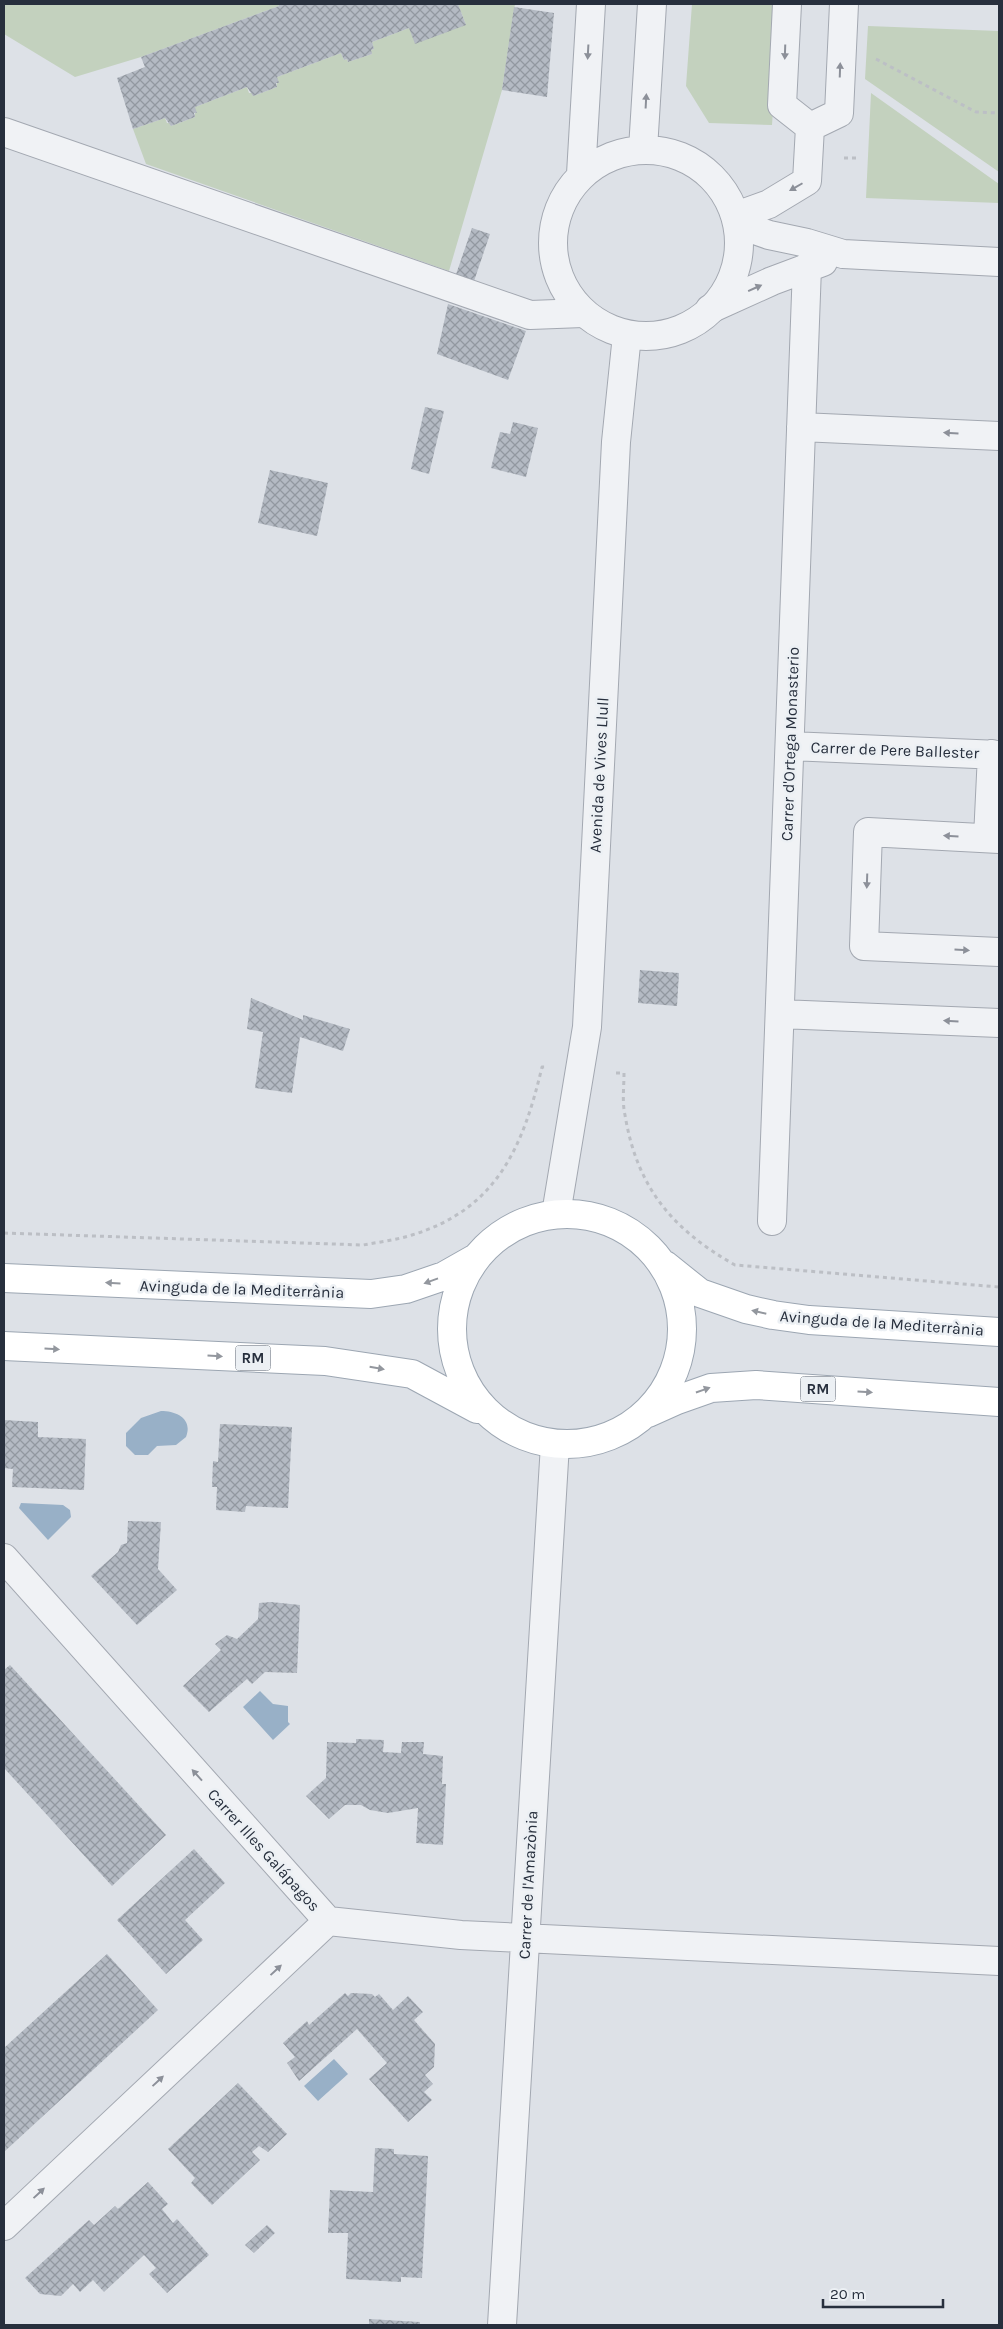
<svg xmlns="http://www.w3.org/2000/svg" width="1003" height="2329" viewBox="0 0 1003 2329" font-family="Karla,sans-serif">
<defs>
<pattern id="building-cross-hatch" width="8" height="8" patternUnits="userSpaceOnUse" patternTransform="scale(1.25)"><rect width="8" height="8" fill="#b4bac3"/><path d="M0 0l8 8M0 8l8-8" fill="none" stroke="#9298a0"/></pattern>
</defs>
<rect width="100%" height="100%" fill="#dde1e7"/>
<path fill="#c3d1be" d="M4,4H278L279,6L141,57L75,77L4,34Z
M458,4H515L502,90L449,271L146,164L133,129L165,118L167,123H170L171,126L195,117V107L247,87L249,93H252L253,96L277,87V77L341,53L344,60L347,59L348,62L372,54L371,50L374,49L372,42L409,28L466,25Z
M692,4H780L772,125L709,123L686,86Z
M868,26L999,31V172L865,79Z
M871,93L999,184V203L866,198Z"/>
<path fill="#98b0c7" d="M161,1411C177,1411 193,1419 186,1437L176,1445L157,1446L148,1455H135L126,1446V1433L141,1418Z
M21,1503L63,1505L70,1510L71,1517L48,1540L19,1508Z
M260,1691L273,1704L288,1706V1722L290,1724L273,1740L243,1707Z
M334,2059L348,2074L318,2101L304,2086Z"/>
<path fill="url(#building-cross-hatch)" d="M278,4H458L466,25L415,44L409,28L372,42L374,49L371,50L372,54L348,62L347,59L344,60L341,53L277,77L279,83H276L277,87L253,96L247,87L195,107L197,113H194L195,117L171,126L165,118L133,129L117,78L145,67L141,57L279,6Z
M514,7L554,13L547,97L502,90Z
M472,228L490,234L472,287L454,280Z
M448,304L526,331L508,380L437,354Z
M425,407L444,411L429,474L411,469Z
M513,422L538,428L526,477L491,468L500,432L510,434Z
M270,470L328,483L317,536L258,523Z
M640,970L679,973L677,1006L638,1003Z
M251,998L303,1020V1015L350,1029L343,1051L300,1037L292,1093L255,1088L263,1032L247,1029Z
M4,1420L38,1422V1437L86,1439L84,1490L12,1487L13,1469L4,1468Z
M220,1424L292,1427L288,1508L246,1506L245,1512L216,1510L217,1487H212L213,1461L218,1462Z
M128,1521L161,1522L158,1569L177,1590L137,1625L91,1576L118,1552L121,1545L127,1543Z
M271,1602L300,1605L297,1673L265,1672L252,1684L247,1679L209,1712L183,1686L221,1650L215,1644L227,1635L237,1639L258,1619L259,1603Z
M10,1665L166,1835L112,1886L4,1768V1670Z
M356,1739L384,1740L383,1752L401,1753L402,1742H424L423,1754L443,1756L442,1784H446L443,1845L416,1843L418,1808L388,1813L370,1810L361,1805H345L329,1819L306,1796L326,1778L327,1742L356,1743Z
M194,1849L225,1883L185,1920L203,1940L166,1974L117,1920Z
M107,1954L158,2010L4,2152V2048Z
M345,1993L348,1996L351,1993L372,1994L375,1997L379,1994L393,2010L408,1996L423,2012L414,2020L435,2044L434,2067L425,2075L433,2084L424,2092L432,2100L408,2122L369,2079L387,2063L357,2029L299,2081L287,2063L295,2057L283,2043L307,2021L309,2025Z
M238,2083L287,2134L268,2152L259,2146L252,2152L260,2160L212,2205L191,2183L195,2178L168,2149Z
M375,2148L394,2149V2154L428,2156L422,2278L401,2277V2282L346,2279L348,2233H328L330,2190L373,2192Z
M148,2182L168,2204L162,2209L173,2223L177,2219L209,2255L167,2293L149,2274L156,2268L144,2255L104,2292L93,2280L80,2292L73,2284L61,2296L40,2294L25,2278L89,2220L94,2225L115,2206L118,2209Z
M267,2225L275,2233L254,2253L245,2245Z
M369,2319L420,2322V2325H369Z"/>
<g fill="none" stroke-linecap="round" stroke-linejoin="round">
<g stroke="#a3a8b1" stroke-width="30">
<path id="minor" d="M787,4L782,105L810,127L839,113L844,4
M4,132L530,315L583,313
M736,216L769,204L807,181L810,127
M738,224L769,235L807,243L843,254L999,262
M710,309L772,281L823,262
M801,427L999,436
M790,746L999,755
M988,838L992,754
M999,839L868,832L864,946L999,952
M780,1014L999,1023
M772,1221L807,267
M4,1558L328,1921L4,2226
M328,1921L461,1935L999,1961
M502,2325L555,1444"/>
</g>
<g stroke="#a3a8b1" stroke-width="30">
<path id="tertiary" d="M643,149L652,4
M553 243a93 93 0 1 1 186 0a93 93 0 1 1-186 0Z
M581,174L591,4
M556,1214L587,1027L616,442L627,335"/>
</g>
<g stroke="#9ca6b2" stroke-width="30">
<path id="primary" d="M452 1329a115 115 0 1 1 230 0a115 115 0 1 1-230 0Z
M665,1265L700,1293L746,1309L773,1315L809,1320L999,1332
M4,1278L371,1294L406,1289L444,1276L474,1259
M4,1346L325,1361L412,1374L477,1409
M648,1413L677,1400L711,1388L756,1385L999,1402"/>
</g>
<path stroke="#bcbfc5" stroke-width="3" stroke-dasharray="4 4" stroke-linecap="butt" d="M876,59L976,112L999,113
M844,158H856
M616,1073H624C624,1087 622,1102 625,1115C637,1188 673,1230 735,1265L999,1287
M4,1233L363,1245C379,1242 396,1240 412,1235C497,1209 523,1147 542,1067H545"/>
<use href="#minor" stroke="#f0f2f5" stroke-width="28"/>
<use href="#tertiary" stroke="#f0f2f5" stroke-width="28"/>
<use href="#primary" stroke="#fff" stroke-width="28"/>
</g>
<defs><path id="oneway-solid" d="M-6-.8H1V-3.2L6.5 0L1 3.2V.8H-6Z" transform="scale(1.25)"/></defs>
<g fill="#8c9099">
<use href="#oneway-solid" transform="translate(588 52) rotate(93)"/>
<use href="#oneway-solid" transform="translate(785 52) rotate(92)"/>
<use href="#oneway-solid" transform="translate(840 70) rotate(-88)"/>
<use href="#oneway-solid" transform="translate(646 101) rotate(-87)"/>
<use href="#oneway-solid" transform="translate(796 187) rotate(150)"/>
<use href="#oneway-solid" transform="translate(755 288) rotate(-24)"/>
<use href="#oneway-solid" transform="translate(951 433) rotate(-177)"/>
<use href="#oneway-solid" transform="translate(951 836) rotate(-177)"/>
<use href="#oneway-solid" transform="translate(867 881) rotate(92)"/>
<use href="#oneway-solid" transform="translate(962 950) rotate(3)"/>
<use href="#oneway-solid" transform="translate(951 1021) rotate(-177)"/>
<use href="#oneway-solid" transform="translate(197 1775) rotate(-132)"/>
<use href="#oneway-solid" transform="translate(276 1970) rotate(-43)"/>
<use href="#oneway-solid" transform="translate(158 2081) rotate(-43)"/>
<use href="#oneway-solid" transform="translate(39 2193) rotate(-43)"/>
</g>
<g fill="#93979e">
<use href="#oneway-solid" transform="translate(431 1281) rotate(160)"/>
<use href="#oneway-solid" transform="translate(113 1283) rotate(-177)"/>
<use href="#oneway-solid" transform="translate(759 1312) rotate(-167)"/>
<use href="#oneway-solid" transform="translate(52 1349) rotate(3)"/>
<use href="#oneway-solid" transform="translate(215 1356) rotate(3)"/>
<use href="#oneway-solid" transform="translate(377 1368) rotate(10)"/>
<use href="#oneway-solid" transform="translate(703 1390) rotate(-19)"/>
<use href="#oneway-solid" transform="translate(865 1392) rotate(4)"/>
</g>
<g text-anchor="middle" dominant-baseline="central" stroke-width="5" stroke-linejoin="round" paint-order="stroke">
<g fill="#ecf0f4" stroke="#626974" stroke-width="1">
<rect x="235.5" y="1345.5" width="35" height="25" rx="4"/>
<rect x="800.5" y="1376.5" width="35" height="25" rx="4"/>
</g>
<g font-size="15" font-weight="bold" fill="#272f3d">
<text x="253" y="1358">RM</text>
<text x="818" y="1389">RM</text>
</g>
<g font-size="16" fill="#272f3d" stroke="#ecf0f4">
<text transform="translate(790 744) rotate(-88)">Carrer d'Ortega Monasterio</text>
<text transform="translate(895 750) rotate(2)">Carrer de Pere Ballester</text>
<text transform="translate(599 775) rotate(-87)">Avenida de Vives Llull</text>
<text transform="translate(242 1289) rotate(2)">Avinguda de la Mediterrània</text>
<text transform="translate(882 1323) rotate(4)">Avinguda de la Mediterrània</text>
<text transform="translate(264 1850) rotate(48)">Carrer Illes Galápagos</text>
<text transform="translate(528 1885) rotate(-87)">Carrer de l'Amazònia</text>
</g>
</g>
<rect width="1003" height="2329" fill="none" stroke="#272f3d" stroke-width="10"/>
<path d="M823 2299v8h120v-8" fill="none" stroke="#272f3d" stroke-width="2.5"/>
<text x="830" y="2299" font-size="15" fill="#272f3d" stroke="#ecf0f4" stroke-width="4" paint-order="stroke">20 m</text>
</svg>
